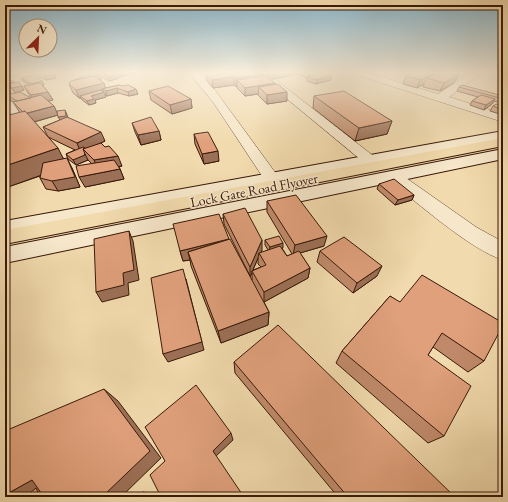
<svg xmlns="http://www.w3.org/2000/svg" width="508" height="502" viewBox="0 0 508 502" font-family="'EB Garamond',serif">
<rect width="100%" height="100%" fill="#f1daad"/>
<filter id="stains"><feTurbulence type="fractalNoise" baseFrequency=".005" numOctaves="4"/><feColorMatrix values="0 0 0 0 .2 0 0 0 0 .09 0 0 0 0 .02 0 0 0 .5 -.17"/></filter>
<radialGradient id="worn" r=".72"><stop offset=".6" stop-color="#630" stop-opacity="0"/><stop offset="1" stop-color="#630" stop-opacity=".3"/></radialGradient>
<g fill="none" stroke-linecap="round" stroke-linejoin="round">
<g stroke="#674932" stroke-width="1">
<path id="street" d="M28,73H44L42,75L5,85V79Z
M189,73H199L209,82L280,179L278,182L272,184L266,182L213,102Z
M256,73H267L376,158L379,161L376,164H366Z
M355,73H369L438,94L470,73H481L449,97L503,114V122L357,75Z
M5,99L14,103L33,123L35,126L33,129L5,138V129L20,124L5,107Z
M393,171L399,173L476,227L503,242V260C469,249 417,202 387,179L385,176L387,173Z"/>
</g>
<g stroke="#391909" stroke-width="2">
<path id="secondary" d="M503,131V139L5,235V221Z
M503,149V159L5,263V247Z"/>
</g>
<g stroke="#391909" stroke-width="2">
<path id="primary" d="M503,138V146L5,244V230Z"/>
</g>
<use href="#street" fill="#f6e7ca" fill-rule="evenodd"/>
<use href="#secondary" fill="#f6e7ca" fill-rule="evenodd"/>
<use href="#primary" fill="#f1daad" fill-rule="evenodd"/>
</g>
<path fill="#c08a6a" stroke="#391909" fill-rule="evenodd" d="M35,73H54L56,78L46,80L36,75Z
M95,73H133L123,76H120L121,77L110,81L105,79L104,78L100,77L101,80H99L104,83L105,88L119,85L138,94L129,96L118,93L107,96L105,94L106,97L95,100L96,103L89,105L82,100L81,98H79L73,93L69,84L95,74Z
M206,73L263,74V76L275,83V85L287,101L267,104L258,95V94L245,96L237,88V86L236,87L234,85L213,88L207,81Z
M266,73H293V75L273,79L266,75Z
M294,73H324L331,75V80L316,84L307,81V78Z
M412,73H450L457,79L455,80L454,83L440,91L423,87L424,84L417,88L403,84L406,76Z
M21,78L42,81L44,85L43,86L48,92L53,100L48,101L54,106L58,115L34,122L64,159L72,168L80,187L58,191L46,189L40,178V176L5,188V112L7,116L20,113L13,102H14L10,100L7,95L31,98L24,86L29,85L24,82Z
M5,79L15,82V83L22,86L24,90L15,93L11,88H9L11,93L5,94Z
M503,79V85L498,84L501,80Z
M459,87L503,96L500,101L498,102L494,101L492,104L484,110L470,105L472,101L478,97L457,91Z
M149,91L191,99L192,108L172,114L151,100Z
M314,96L392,121L387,134L355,141L313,108Z
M493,106H503V115L490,111Z
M65,110L68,118L105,141L98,144L122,166L119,167L120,169L124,179L85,187L92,164L87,159L88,160L76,165L68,159L66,154L75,150L48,137L43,127L60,120Z
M132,123L159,131L161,140L141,145L135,132Z
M194,134L219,161L204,164L195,144Z
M379,184L414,195L412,200L395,205L377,189Z
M267,201L324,246L300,253L310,268L308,278L264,302L269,312L268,325L221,343L191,266L190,260L183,261L180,251L229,239L250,276L224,224L223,214L262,250L261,253L268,250L265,245V240L283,248H282L287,256L292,254L267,212ZM258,258V264L261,267L253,270ZM252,273V280L250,277Z
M320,251L377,276L353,293L317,262Z
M390,296L484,361L468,372L433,347L428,355L444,436L428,443L336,363L342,351Z
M234,362L455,497H338L235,373Z"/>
<path fill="#9c7056" stroke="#391909" d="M54,73L56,78L46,80L44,76Z
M119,73L121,77L110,81L109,77Z
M122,73H133L123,76Z
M283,73H293V75L273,79L274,75Z
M309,73H320L308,77Z
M434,73H436L434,79L427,78L424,84L417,88L420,80Z
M263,74V82L237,80V86L236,87V78Z
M99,75L101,80L92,81L91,77Z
M331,75V80L316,84L317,80Z
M458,75H459L457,79L455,80L454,83L440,91L444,83Z
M234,77V85L213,88L212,80Z
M42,81L44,85L33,88L31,84Z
M15,82L17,86L9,84L11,88H9L11,93L5,94V89H7L5,84Z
M104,83L106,91L117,88L118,93L107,96L106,91L102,89L103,92L80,96L81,98H79L76,90Z
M275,83V92L259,87L258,94L245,96V88Z
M22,86L24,90L15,93L12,88Z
M136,89L138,94L129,96L128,92Z
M48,92L53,100L36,104L31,95Z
M104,92L106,97L95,100L96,103L89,105L87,101L91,96Z
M287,92V101L267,104V95Z
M503,96L500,101L498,102L500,98Z
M191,99L192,108L172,114L170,105Z
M495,99L492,104L484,110L486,105Z
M54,106L58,115L30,123L25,114Z
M65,110L69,120L61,122L58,117Z
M392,121L387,134L355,141L359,128Z
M159,131L161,140L141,145L138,135Z
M101,132L105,141L85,151L83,149L81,153L77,143Z
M58,148L67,166L5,188V166Z
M218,151L219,161L204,164L202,154Z
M85,154L88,160L76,165L73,160Z
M118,156L122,166L98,170L94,160Z
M67,158L72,168L80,187L58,191L52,181Z
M120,169L124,179L85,187L79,177Z
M414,195L412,200L395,205L398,200Z
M129,231L133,241L139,280L128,283L129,295L102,302L96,292L123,273Z
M327,236L324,246L293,255L295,245Z
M229,239L188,252L190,260L183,261L180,251Z
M262,240V250L260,255L259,253L258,258L252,272V271V273L250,277V267Z
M283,243V248L269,252L270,247Z
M382,266L377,276L353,293L357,283Z
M310,268L308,278L264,302V292Z
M186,279L204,350L168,362L163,354Z
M269,312L268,325L221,343L218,331Z
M104,389L118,401L161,458L121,497H102Z
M231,433L233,440L216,456L213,451Z
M32,480L58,497H5V495Z
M143,492L153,494L154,497H145Z"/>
<path fill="#dfa07b" stroke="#391909" d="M38,73H54L44,76Z
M92,73L99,75L74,80Z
M95,73H119L109,77L104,75L108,74Z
M206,73H261L263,74L236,78L234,77L212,80Z
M270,73H283L274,75Z
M319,73H324L331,75L317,80L307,77Z
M412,73H434L420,80L406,76Z
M438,73H447L458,75L444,83L427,78Z
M448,73H450L459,75L457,76L458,75Z
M33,75L42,81L31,84L21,78Z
M94,76L104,83L76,90L69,84L71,81Z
M266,76L275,83L245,88L237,80Z
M5,79H8L15,82L5,84Z
M18,82L22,86L12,88L9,84Z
M40,83L48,92L31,95L24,86Z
M278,84L287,92L267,95L259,87Z
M119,85L122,86L128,85L136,89L128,92L117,88L106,91L102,89Z
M462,85L503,96L500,98L459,87Z
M5,86L9,88L5,89Z
M168,86L191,99L170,105L149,91Z
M101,90L104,92L91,96L94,99L87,101L80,96Z
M344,91L392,121L359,128L314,96Z
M20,92L31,98L17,101L7,95Z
M41,95L54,106L27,113L25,111L23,112L13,102Z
M481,95L495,99L486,105L472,101Z
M496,104L503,106V110L493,106Z
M65,110L66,116L58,117L57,111Z
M25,111L58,148L5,166V116Z
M67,117L101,132L77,143L43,127Z
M151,117L159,131L138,135L132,123Z
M208,132L218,151L202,154L194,134Z
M101,143L105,147L109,146L118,156L94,160L83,149Z
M83,147L85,148L83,149L85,154H84L85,155L73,160L66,154Z
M67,158L75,177L52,181L40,178L43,163Z
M114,160L120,169L79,177L76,166Z
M394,179L414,195L398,200L379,184Z
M296,195L327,236L295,245L267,201Z
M245,208L262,240L250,267L223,214Z
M219,214L229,239L180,251L173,224Z
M129,231L134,270L123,273L124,285L96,292L94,239Z
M279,236L283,243L270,247L265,240Z
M344,237L382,266L357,283L320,251Z
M230,239L269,312L218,331L188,252Z
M280,246L287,256L299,251L310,268L264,292L252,271L266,265L259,253Z
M183,269L202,342L163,354L151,278Z
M422,275L503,323V325L484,361L442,333L428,355L471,386L444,436L342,351L390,296L400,302Z
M278,325L455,497H348L234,362Z
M196,385L231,433L213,451L244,497H161L150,475L165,461L145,427Z
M104,389L150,451L102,497H44L32,480L5,495V431Z
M36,488L40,497H25Z
M143,492L145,497H137Z"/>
<linearGradient id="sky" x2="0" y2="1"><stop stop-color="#89b7ce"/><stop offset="0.51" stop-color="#f9eeda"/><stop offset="1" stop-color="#f9eeda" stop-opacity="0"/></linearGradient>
<rect width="508" height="143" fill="url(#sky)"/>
<g text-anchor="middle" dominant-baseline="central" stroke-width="3" stroke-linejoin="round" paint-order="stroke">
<g font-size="14" fill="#391909" stroke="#f6e7ca">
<text transform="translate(254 190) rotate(-11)">Lock Gate Road Flyover</text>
</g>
</g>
<rect width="508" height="502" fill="none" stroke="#f1daad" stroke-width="20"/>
<rect x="6" y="6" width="496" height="490" fill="none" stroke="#391909" stroke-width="2"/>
<rect x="10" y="10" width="488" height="482" fill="none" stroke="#391909"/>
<g transform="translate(38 38) rotate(24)"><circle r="19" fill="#f6e7ca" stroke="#aa957d"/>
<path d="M0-3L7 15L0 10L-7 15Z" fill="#8f2418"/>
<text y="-6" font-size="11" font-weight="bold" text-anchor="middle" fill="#391909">N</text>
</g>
<rect width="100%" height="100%" filter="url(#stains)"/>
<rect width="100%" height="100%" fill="url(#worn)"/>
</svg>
